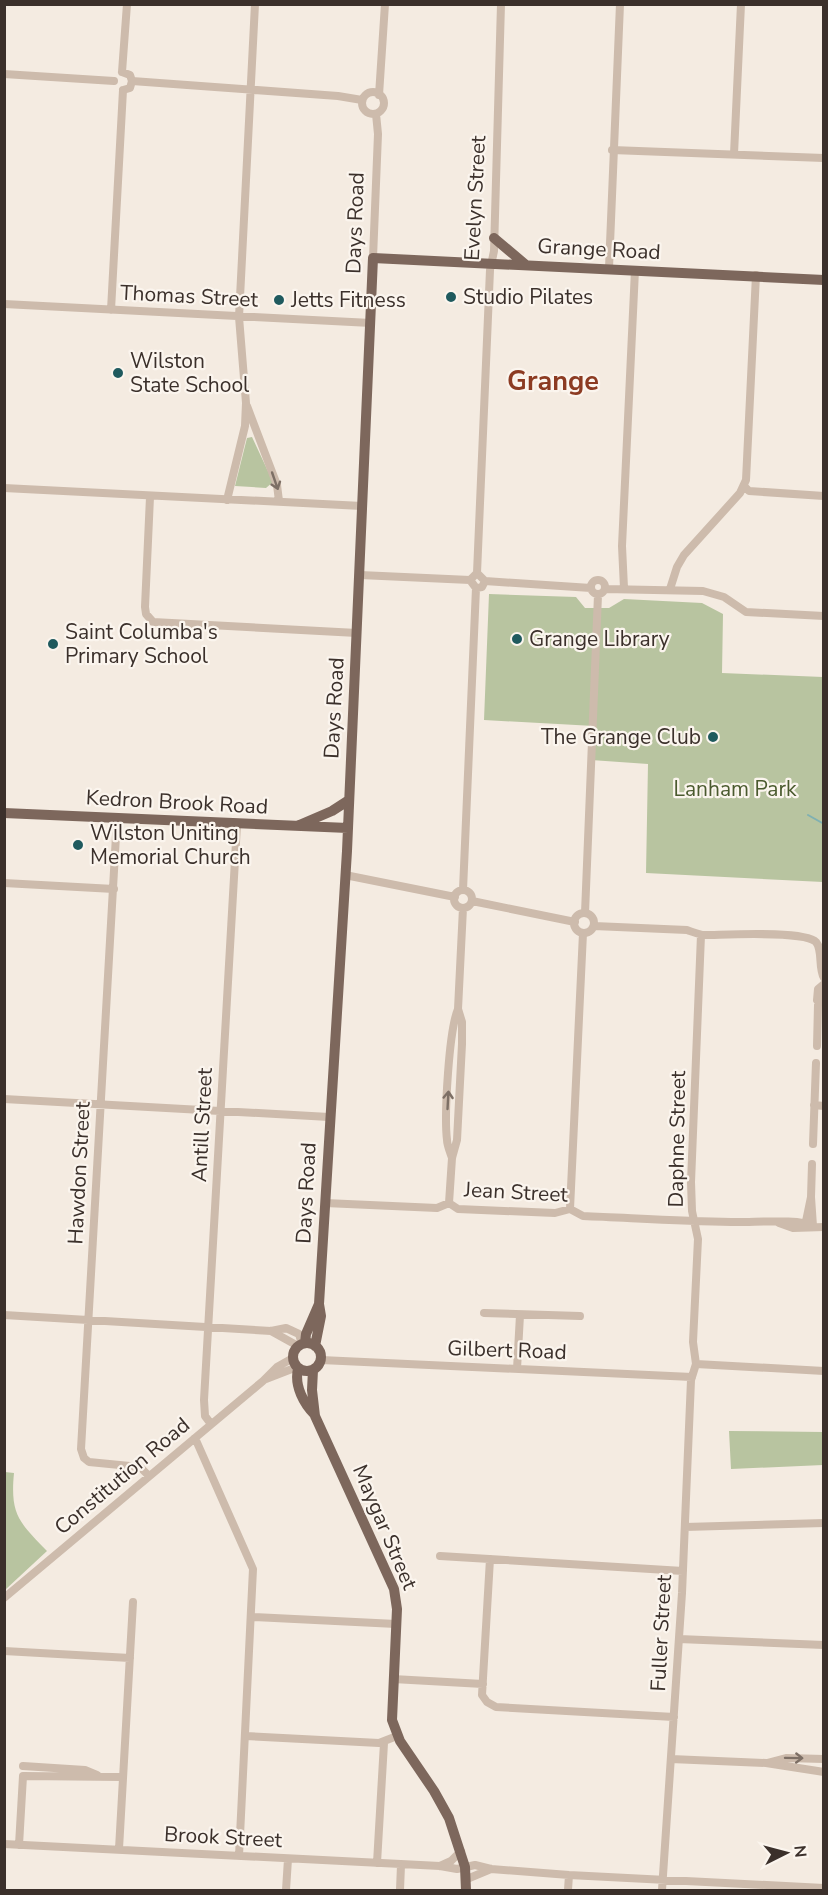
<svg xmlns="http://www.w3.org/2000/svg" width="828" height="1895" viewBox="0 0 828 1895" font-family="'Nunito Sans',sans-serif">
<rect width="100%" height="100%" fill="#f4ebe1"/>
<path fill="#b8c4a0" d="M252,437L273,482L266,488L235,486L247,438Z
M489,594L576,597L585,608H609L624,599L702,603L723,614L722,673L823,677V882L646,873L648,764L591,760L594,726L484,720Z
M729,1431L823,1432V1465L731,1469Z
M5,1472L14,1473C10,1515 19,1522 47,1551L5,1590Z"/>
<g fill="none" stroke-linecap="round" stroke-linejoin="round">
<path stroke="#7fb0b2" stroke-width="2" d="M808,815L824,824"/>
<path stroke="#cdbbac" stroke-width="8" d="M122,72L127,4
M122,72L130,75L132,81L130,88L123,90
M4,74L114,81
M132,81L338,96L362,100
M362 103a11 11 0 1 1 22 0a11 11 0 1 1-22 0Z
M379,95L385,4
M612,150L824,158
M734,154L741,4
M373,258L378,134L376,114
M609,268L620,4
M4,304L371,323
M111,310L123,90
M247,406L277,485L279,501
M744,486L749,491L824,496
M4,488L362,506
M150,497L145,607L146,614L153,622L357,633
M227,500L245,426L246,403L239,317L255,4
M477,573L490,270L494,251L501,4
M360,575L470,580
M591 587a7 7 0 1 1 14 0a7 7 0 1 1-14 0Z
M485,581L482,587L476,588L470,580L477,573L485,581L591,588
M624,588L622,546L635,270
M605,589L703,591L724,597L746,612L824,616
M670,589L677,567L684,555L740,493L746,480L756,275
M117,818L81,1449L84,1458L89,1462L140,1467L149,1476
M345,875L455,897
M4,883L114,889
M463,890L476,588
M454 899a9 9 0 1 1 18 0a9 9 0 1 1-18 0Z
M472,901L575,922
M585,913L598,595
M574 923a10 10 0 1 1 20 0a10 10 0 1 1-20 0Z
M594,926L687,930C693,932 699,935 705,935C723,935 804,930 816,942C823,950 818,968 824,978
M817,1000L818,989L824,984
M817,1046L818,1005L824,991
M4,1099L329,1117
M814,1105L824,1106
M813,1144L816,1063
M452,1158C450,1152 447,1145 447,1140C444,1115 449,1030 458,1009L463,908
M811,1197L813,1226
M325,1203L437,1208L449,1203L458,1209L555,1213L570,1209L583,1216C632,1218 681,1221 731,1222C750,1223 799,1218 813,1226
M449,1203L452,1158L457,1140L462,1044V1022L458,1009
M570,1209L583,933
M779,1223L793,1228L824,1227
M805,1226L811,1197L812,1164
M484,1313L580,1316
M4,1315L271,1331L286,1328L299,1334L302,1344
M271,1331L298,1346
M321,1360L692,1377
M696,1364L824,1371
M517,1369L520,1315
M266,1379L297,1367
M211,1424L205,1416L204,1400L237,825
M195,1438L253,1569L239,1856
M685,1527L824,1523
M440,1556L683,1571
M490,1559L482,1695L487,1702L496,1707L674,1717
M4,1598L263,1381L277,1367L293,1358
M252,1617L396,1624
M679,1639L824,1645
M4,1651L130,1658
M393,1679L483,1684
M246,1736L379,1743L397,1736
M671,1759L766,1763L824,1772
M767,1763L786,1758L824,1759
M23,1766L85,1770L97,1775
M4,1844L440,1866L457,1869L475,1865L491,1869L569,1875L824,1888
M19,1845L23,1776L123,1777
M119,1849L133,1602
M377,1863L384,1743
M440,1866L451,1861L461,1851
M467,1879L491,1869
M286,1890L288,1859
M400,1890L401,1865
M568,1890L569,1875
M662,1890L682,1593L691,1380L696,1364L693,1342L698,1239L692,1211L691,1182L701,935"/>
<path stroke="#7d675c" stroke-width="10" d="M494,238L526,265
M4,813L348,828
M297,826L332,811L349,800
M293 1357a14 14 0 1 1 28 0a14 14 0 1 1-28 0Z
M305,1343L306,1334L319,1304
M315,1346L321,1316L319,1304L347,851L373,258L824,280
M298,1369C294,1386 304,1404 315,1415
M313,1370L312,1390L315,1416L394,1589L397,1609L392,1720L400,1741L434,1791L449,1818L465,1867L466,1890"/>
</g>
<defs><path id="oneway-shaft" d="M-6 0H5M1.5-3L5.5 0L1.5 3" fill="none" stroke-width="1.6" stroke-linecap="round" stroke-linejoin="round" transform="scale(1.5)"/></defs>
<g stroke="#7d6f65">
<use href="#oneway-shaft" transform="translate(275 481) rotate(71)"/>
<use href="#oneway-shaft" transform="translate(448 1100) rotate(-87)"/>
<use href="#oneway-shaft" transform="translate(794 1758) rotate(1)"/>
</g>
<g fill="#1f5a5e" stroke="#fbf5ee" stroke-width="2">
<circle cx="451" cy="297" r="6"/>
<circle cx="279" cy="300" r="6"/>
<circle cx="118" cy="373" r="6"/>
<circle cx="517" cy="639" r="6"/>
<circle cx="53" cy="644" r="6"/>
<circle cx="713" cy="737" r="6"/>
<circle cx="78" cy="845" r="6"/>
</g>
<g text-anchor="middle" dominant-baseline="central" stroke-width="4.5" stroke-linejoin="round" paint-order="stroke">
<g font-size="21" fill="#3b302b" stroke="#fbf5ee">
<text transform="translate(475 198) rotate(-87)">Evelyn Street</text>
<text transform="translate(355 223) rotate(-88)">Days Road</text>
<text transform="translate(599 249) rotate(3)">Grange Road</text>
<text transform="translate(189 296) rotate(3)">Thomas Street</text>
<text transform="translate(334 708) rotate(-87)">Days Road</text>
<text transform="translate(177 802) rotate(3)">Kedron Brook Road</text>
<text transform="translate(202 1125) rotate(-87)">Antill Street</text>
<text transform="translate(677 1139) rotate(-89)">Daphne Street</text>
<text transform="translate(79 1173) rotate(-87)">Hawdon Street</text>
<text transform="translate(516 1192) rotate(3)">Jean Street</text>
<text transform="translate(306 1193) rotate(-87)">Days Road</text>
<text transform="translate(507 1350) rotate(2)">Gilbert Road</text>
<text transform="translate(122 1476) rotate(-40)">Constitution Road</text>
<text transform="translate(385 1527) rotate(67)">Maygar Street</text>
<text transform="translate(661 1633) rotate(-87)">Fuller Street</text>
<text transform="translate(223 1837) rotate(3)">Brook Street</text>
</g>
<g font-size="21" fill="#3b302b" stroke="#fbf5ee" text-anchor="start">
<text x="463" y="297">Studio Pilates</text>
<text x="291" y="300">Jetts Fitness</text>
<text x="130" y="361">Wilston<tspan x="130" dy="24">State School</tspan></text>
<text x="65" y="632">Saint Columba's<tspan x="65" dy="24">Primary School</tspan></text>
<text x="529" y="639">Grange Library</text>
<text x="701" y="737" text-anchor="end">The Grange Club</text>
<text x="90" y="833">Wilston Uniting<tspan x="90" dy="24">Memorial Church</tspan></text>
</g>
<g font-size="21" fill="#4a5a2e" stroke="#fbf5ee">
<text x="735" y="789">Lanham Park</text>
</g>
<g font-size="27" font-weight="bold" fill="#8c3b22" stroke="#fbf5ee">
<text x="553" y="381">Grange</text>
</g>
</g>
<rect width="828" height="1895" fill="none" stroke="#3b302b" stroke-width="12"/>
<g transform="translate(786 1853) rotate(84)" stroke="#fbf5ee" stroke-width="4.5" paint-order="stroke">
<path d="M0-4.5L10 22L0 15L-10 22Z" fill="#3b302b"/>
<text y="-9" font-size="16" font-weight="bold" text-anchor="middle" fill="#3b302b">N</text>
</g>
</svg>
